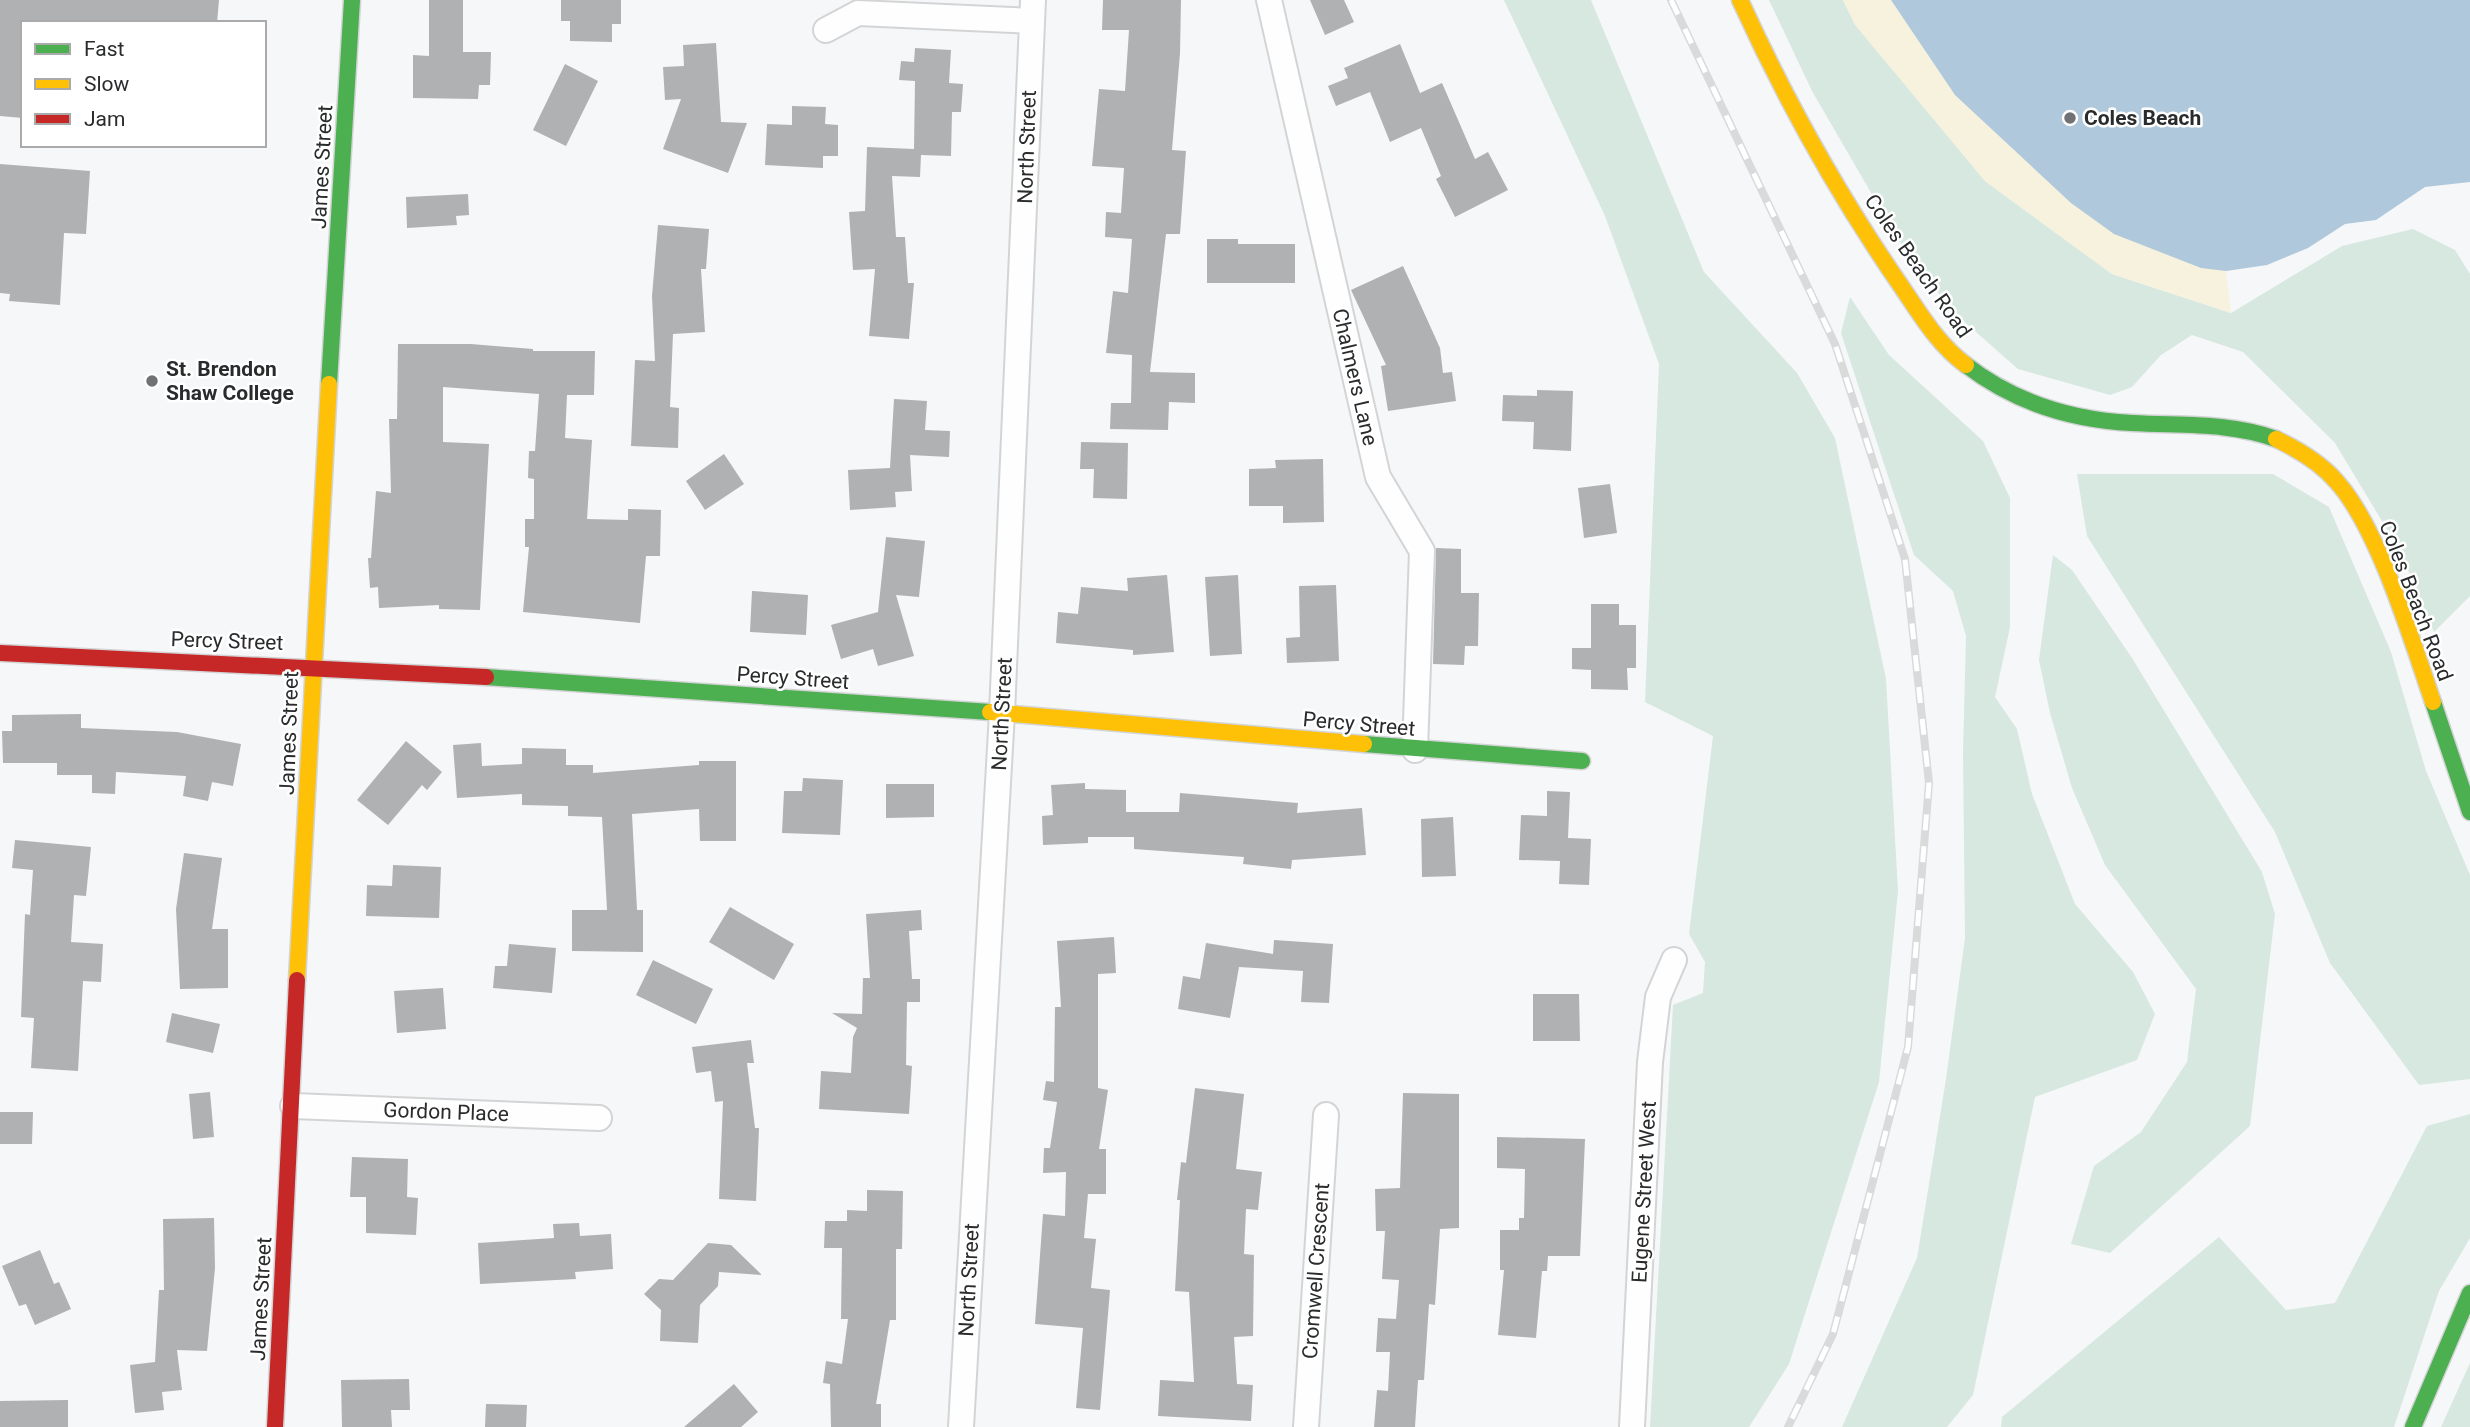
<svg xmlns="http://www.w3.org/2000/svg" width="2470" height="1427" viewBox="0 0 2470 1427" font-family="Roboto,sans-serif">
<rect width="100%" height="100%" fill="#f6f7f9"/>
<path fill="#d6e8df" d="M1504,0H1591L1704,272L1797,373L1835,438L1886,679L1898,891L1879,1082L1789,1364L1749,1427H1650L1673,1005L1703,993L1705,962L1689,934L1713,736L1645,702L1659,364L1605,216Z
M1769,0H1843L1856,25L1985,181L2112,274L2231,313L2342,246L2413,229L2455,250L2470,274V596L2434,632L2400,551L2335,443L2243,352L2192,335L2161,355L2132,387L2110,395L2018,369L1951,310L1899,241L1812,91Z
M1850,297L1889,355L1983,441L2010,498V627L1995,697L2017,729L2032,794L2075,904L2133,972L2155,1014L2137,1060L2035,1097L1973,1395L1947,1427H1842L1917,1258L1946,1079L1965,938L1963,752L1966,636L1953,591L1914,555L1841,333Z
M2077,474H2273L2329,507L2391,652L2426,771L2470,875V1079L2419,1085L2330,963L2275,832L2087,536Z
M2053,555L2072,570L2132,658L2262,872L2275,914L2250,1126L2110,1253L2071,1244L2094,1166L2141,1132L2187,1062L2196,989L2105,865L2072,788L2050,713L2039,660Z
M2470,1114V1238L2439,1291L2394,1427H2001L2002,1417L2219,1237L2286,1310L2335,1303L2427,1126Z
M2470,1363V1427H2441Z"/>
<path fill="#f7f2de" d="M1843,0H2167L2199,55L2231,313L2112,274L1985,181L1855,25Z"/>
<path fill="#b0c8db" d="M1891,0H2470V182L2425,187L2376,220L2345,224L2308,248L2267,265L2226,271L2201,268L2114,234L2071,203L1955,95Z"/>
<path fill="#b0b1b2" d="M0,0H219L217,23H23V118L0,116Z
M429,0H463V52H491L490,85H479L478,99L413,98V55L429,56Z
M561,0H621V24H612V42L570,41V21H561Z
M1103,0H1181L1180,53L1172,150L1186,151L1180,234H1166L1150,372L1195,373V403L1169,402L1168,430L1110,429L1111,403H1131L1132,355L1106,353L1113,291L1128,293L1132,239L1105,237L1106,212L1121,213L1124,168L1092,166L1099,89L1125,91L1129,30H1102Z
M1310,0H1344L1354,22L1325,35Z
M716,43L721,122L747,123L728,173L663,149L681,99L665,100L663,67L684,66L683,45Z
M1400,44L1420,93L1442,83L1475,159L1488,152L1508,190L1455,217L1436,179L1441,176L1421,128L1390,142L1370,92L1336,106L1328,86L1348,78L1344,68Z
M915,48L951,50L949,83L963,84L961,112H952L951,156L921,155L920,177L892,176L896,237H905L908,283H914L909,339L869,336L875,269L853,270L849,212L865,211L867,147L914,149L915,81L899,80L901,61L914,62Z
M565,64L598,81L566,146L533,130Z
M792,106L826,107L825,124L838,125V156H823V168L765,165L767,124L792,125Z
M0,164L90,171L86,234L64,233L60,305L9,301L10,294L0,293Z
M468,194L469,215L456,216L457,225L407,228L406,197Z
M658,225L709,229L706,269H701L705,332L673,334L670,407L679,408L678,448L631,446L635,360L655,361L652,296Z
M1207,239H1238V244H1295V283H1207Z
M1403,266L1440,348L1443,373L1452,372L1456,401L1388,411L1381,366L1386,365L1351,290Z
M398,344H471L533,349V351H595L594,395H567L565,438L592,440L587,519L628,520V509L661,510L660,556H646L640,623L523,612L529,547H525V519H534V479L528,478L529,451H535L539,394L443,387V442L489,444L480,610L439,609V605L379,608L378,587L370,588L368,558H371L376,491L391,493L389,419H397Z
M1537,390L1573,391L1571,451L1533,449L1534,422L1502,421L1503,395L1537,396Z
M894,399L927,401L925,430L950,431L949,457L910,455L912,491L895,492L896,507L850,510L848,470L890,468Z
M1081,442L1128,443L1127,499L1093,498L1094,469H1080Z
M724,454L744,484L705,510L686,481Z
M1323,459L1324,522L1283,523V506H1249V469L1276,468L1275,460Z
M1610,484L1617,533L1584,538L1578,488Z
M886,537L925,541L919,597L896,595L914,656L878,666L873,649L841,659L831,625L878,612Z
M1436,548L1461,549V593H1479L1478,646H1465L1464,665L1433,664Z
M1167,575L1174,652L1133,655V650L1056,643L1058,612L1078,614L1081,587L1128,591L1127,578Z
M1238,575L1242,654L1210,656L1205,577Z
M1336,585L1339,661L1287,663L1286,638L1300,637L1299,586Z
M752,591L808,595L806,635L750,632Z
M1591,604H1619V625H1636V668H1627L1628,690L1591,689V670L1572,669V648H1591Z
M81,714V728L177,732L241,744L233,786L212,782L208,801L183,796L186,776L116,772L115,794L92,793V775H57V763H3L2,731H12V715Z
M406,741L442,772L427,790L422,785L388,825L357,800Z
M481,743L482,766L522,764V748L566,749V765H593V773L699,765V761H736V841H700L699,809L632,814L637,910H643V952L572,951V910H607L602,817L568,816V806L522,805V794L457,798L453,745Z
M803,778L843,780L840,835L782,833L784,791H802Z
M1085,783V789L1126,790V812H1179L1180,793L1298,803L1297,813L1362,808L1366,855L1292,860L1291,869L1243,864L1244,857L1134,849V837H1088V843L1043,845L1042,816L1053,815L1051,785Z
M886,784H934V817L886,818Z
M1547,791L1570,792L1568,838L1591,839L1589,885L1559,884L1560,861L1519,860L1521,815L1547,816Z
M1453,817L1456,876L1422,877L1421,819Z
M15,840L91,847L86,896L74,895L71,942L103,944L101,982L83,981L78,1071L31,1068L34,1018L21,1017L25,914L30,915L33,870L12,868Z
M184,853L222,858L212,929H228V988L180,989L176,909Z
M393,865L441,867L439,918L366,916L367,885L392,886Z
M730,907L794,944L774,980L709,942Z
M921,910L922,930L909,931L912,979H920V1002H907L906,1065L912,1066L909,1114L819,1109L821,1071L851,1073L853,1037L857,1028L832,1013L862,1014L863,978H870L866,914Z
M1114,937L1116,973L1098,974V1088L1108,1090L1099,1149H1106V1194H1088L1084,1238L1096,1239L1091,1288L1110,1290L1100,1410L1076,1408L1083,1328L1035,1324L1043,1214L1065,1216L1066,1172L1043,1173L1044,1148H1050L1057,1102L1043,1100L1046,1081L1054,1082L1055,1007H1061L1057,941Z
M1274,940L1333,944L1329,1003L1301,1002L1303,971L1239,967L1230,1018L1178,1009L1183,976L1200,979L1206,943L1273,954Z
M509,944L556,948L552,993L493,988L495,966H507Z
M653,960L713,989L696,1024L636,995Z
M443,988L446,1029L397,1033L394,991Z
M1533,994H1579L1580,1041H1533Z
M172,1013L220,1024L213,1053L166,1042Z
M751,1040L754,1063H747L755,1128H759L756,1201L719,1199L723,1101L715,1102L711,1071L696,1073L692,1047Z
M1195,1088L1244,1094L1236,1169L1262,1172L1258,1210L1246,1209L1244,1254L1254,1255L1253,1336L1234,1337L1237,1384L1253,1385L1251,1421L1158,1416L1160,1380L1194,1382L1189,1292L1175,1291L1180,1200H1177L1181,1162L1186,1163Z
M210,1092L214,1137L193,1139L189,1094Z
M1403,1093L1459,1094V1228L1440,1229L1435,1305L1429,1304L1424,1380H1418L1415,1427H1374L1377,1390L1388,1391L1390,1352H1376L1378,1318L1396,1319L1399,1280L1382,1279L1385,1231H1376L1375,1189L1400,1188Z
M0,1112H33L32,1144H0Z
M1497,1137L1585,1139L1580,1256H1548L1547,1271H1542L1536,1338L1498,1335L1504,1270H1500V1230H1519V1218H1524L1525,1169L1497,1168Z
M352,1157L408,1159L407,1197L418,1198L416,1235L366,1233V1197H350Z
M867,1190L903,1191L902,1249H896V1320H890L876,1404H881V1427H831L830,1384L823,1383L826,1361L842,1364L848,1319H841L842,1248H824L825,1221H847V1210L867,1211Z
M214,1218L215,1268L207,1351L177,1350L182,1390L162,1392L164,1410L135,1413L130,1365L155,1362L159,1290H164L163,1219Z
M579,1223L580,1236L611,1234L613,1269L575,1272L576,1279L480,1284L478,1243L554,1238L553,1224Z
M708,1243L731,1245L762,1275L719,1272L718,1286L700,1305L698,1343L660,1341L661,1310L644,1294L659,1279L673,1280Z
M40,1250L54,1284L59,1282L71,1309L35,1325L26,1304L19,1306L2,1266Z
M409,1379L410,1410H391L392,1427H342L341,1380Z
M734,1384L758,1412L741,1427H684Z
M68,1400V1427H0V1401Z
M486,1404L527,1405L526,1427H485Z"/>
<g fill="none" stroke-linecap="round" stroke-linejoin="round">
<g stroke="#d3d4d5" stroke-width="28">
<path id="street" d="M1269,0L1378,477L1422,551L1415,750
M826,30L858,13L1032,21
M293,1106L599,1118
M961,1427L1002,713L1033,0
M1306,1427L1326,1115
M1632,1427L1650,1062L1658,997L1674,960"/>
</g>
<g stroke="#d3d4d5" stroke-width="19">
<path id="fast" d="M1966,365C2014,402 2072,420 2132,423C2181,426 2229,422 2276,439
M329,384L352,0
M486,677L990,712
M2433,702L2470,812
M1364,744L1582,761
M2413,1427L2470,1293"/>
</g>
<g stroke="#d3d4d5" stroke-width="19">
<path id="slow" d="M1740,0C1785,99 1837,193 1899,283C1919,312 1937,344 1966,365
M2276,439C2299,450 2321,463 2337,482C2379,529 2412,641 2433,702
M990,712L1364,744
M297,980L329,384"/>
</g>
<g stroke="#d3d4d5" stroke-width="19">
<path id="jam" d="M0,653L486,677
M275,1427L297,980"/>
</g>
<use href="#street" stroke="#fefefe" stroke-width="24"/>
<use href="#fast" stroke="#4caf50" stroke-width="16"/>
<use href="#slow" stroke="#ffc107" stroke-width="16"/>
<use href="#jam" stroke="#c62828" stroke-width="16"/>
<g stroke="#d9dada" stroke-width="8">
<path id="rail" d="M1671,0L1835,344L1905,559L1929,783L1908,1047L1833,1334L1788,1427"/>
</g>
<use href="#rail" stroke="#fff" stroke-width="5" stroke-dasharray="16" stroke-linecap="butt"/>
</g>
<g fill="#717274" stroke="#fff" stroke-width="2.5">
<circle cx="2070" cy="118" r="7"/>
<circle cx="152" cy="381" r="7"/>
</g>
<g text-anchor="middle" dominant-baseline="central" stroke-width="5" stroke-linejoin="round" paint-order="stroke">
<g font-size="21" font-weight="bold" fill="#2a2b2c" stroke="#fff" text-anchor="start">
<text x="2084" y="118">Coles Beach</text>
<text x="166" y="369">St. Brendon<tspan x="166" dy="24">Shaw College</tspan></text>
</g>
<g font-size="21" fill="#2a2b2c" stroke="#fff">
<text transform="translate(1027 147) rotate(-88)">North Street</text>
<text transform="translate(322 167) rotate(-87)">James Street</text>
<text transform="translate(1918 266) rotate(55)">Coles Beach Road</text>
<text transform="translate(1355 377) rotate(77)">Chalmers Lane</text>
<text transform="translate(2416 601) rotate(69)">Coles Beach Road</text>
<text transform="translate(227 641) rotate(2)">Percy Street</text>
<text transform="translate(793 678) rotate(4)">Percy Street</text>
<text transform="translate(1002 714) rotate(-87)">North Street</text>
<text transform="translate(1359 724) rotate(5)">Percy Street</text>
<text transform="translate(289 733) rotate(-88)">James Street</text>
<text transform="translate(446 1112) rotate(2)">Gordon Place</text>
<text transform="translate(1644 1192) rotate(-87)">Eugene Street West</text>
<text transform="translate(1316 1271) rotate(-86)">Cromwell Crescent</text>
<text transform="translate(969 1280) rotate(-87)">North Street</text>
<text transform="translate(261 1299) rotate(-87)">James Street</text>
</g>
</g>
<rect x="21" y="21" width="245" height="126" fill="#ffffff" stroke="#aaaaab" stroke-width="2"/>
<rect x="35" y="44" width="35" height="10" fill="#4caf50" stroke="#aaaaab" stroke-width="2"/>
<text x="84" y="56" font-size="21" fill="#2a2b2c">Fast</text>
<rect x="35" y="79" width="35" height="10" fill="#ffc107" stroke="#aaaaab" stroke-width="2"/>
<text x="84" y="91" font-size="21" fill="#2a2b2c">Slow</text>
<rect x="35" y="114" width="35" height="10" fill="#c62828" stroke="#aaaaab" stroke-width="2"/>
<text x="84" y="126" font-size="21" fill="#2a2b2c">Jam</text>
</svg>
